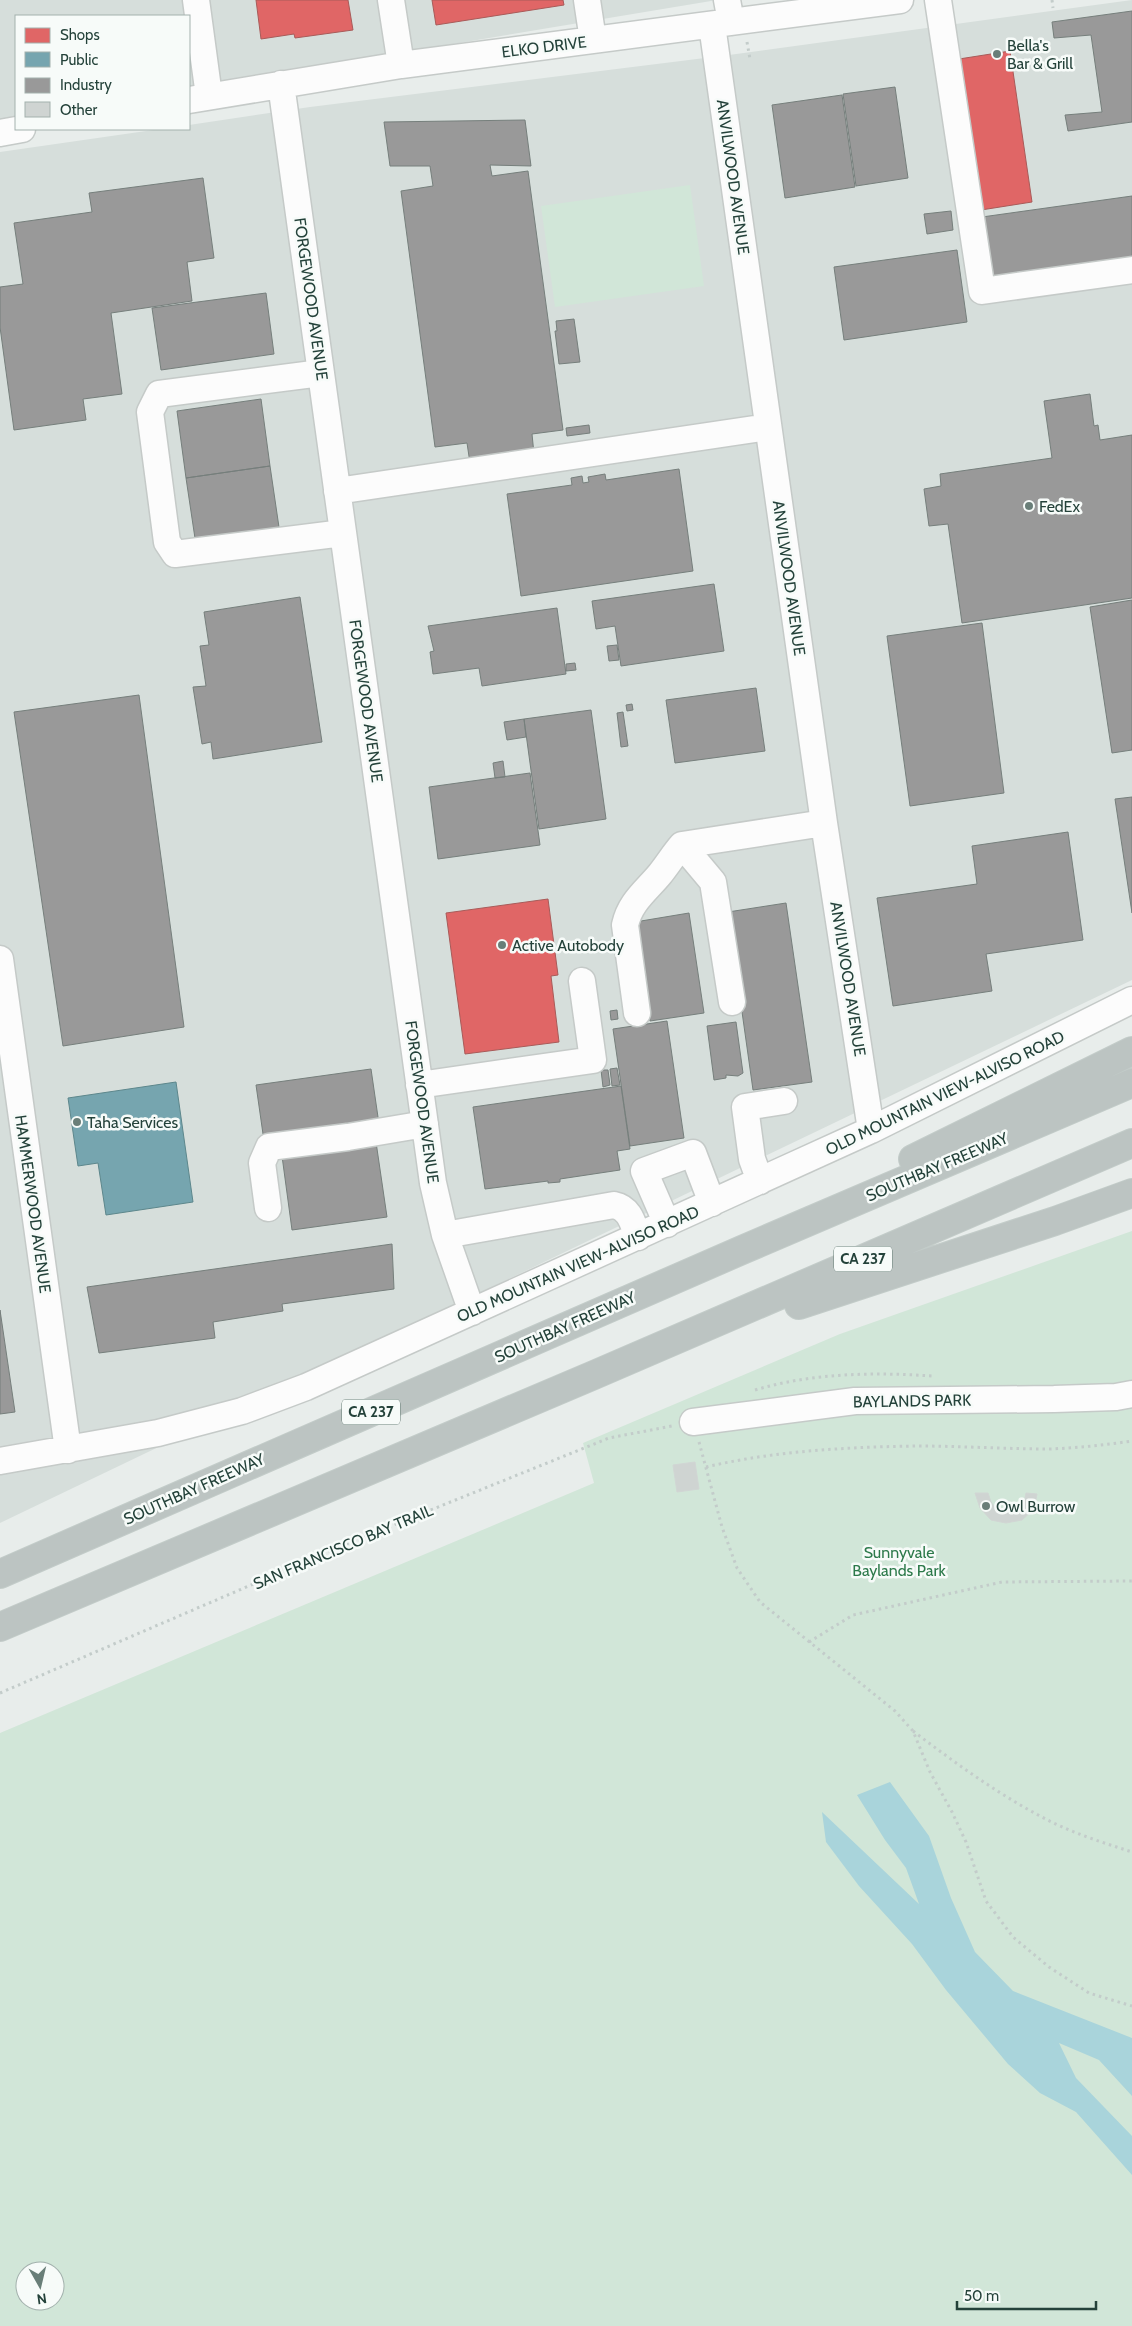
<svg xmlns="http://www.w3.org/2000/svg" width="1132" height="2326" viewBox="0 0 1132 2326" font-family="Cabin,sans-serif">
<rect width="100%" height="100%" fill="#e8edeb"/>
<path fill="#d6dedb" d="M0,0H717L189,88V16H16V116L0,119Z
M1132,0V980L0,1523V152L160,129H189V125L310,107L729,55Z"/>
<path fill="#d1e6d8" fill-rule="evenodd" d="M690,185L704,286L555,307L541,206Z
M1132,1231V2326H0V1733L594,1483L583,1443L840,1334ZM25,2271H55V2301H25Z"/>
<path fill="#a9d4db" d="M890,1782L929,1836L951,1898L975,1952L1013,1991L1132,2038V2096L1099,2060L1059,2043L1076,2078L1132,2136V2175L1076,2112L1040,2093L1008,2064L946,1990L912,1944L859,1886L826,1842L822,1812L919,1904L906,1868L885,1840L857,1795Z"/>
<path fill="#e06666" stroke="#a85b59" d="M256,0H348L353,30L295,38L294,34L261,39Z
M432,0H563L564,5L436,25Z
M1010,51L1032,202L981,210L959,59Z
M548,899L558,975L551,976L559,1042L465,1054L446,913Z"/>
<path fill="#76a5af" stroke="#5d878c" d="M176,1082L193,1202L106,1215L98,1163L78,1166L68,1098Z"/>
<path fill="#999" stroke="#767f7c" d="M1132,11V122L1068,131L1065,115L1102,112L1091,35L1054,38L1052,22Z
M895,87L908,178L856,186L843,94Z
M842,95L855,187L785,198L772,105Z
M525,120L531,166L490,165L492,176L528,171L563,430L532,434L534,454L470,463L467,443L435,447L401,191L433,186L430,166H390L384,122Z
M203,178L214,258L187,262L192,301L111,313L122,394L83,399L86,420L14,430L0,327V287L23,284L14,223L92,212L89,193Z
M1132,196V258L991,278L982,217Z
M951,211L953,230L927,234L924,214Z
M957,250L967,322L844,340L834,267Z
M266,293L274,354L161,370L152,308Z
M574,319L580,362L559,364L555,331H557L556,321Z
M1090,394L1094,426L1098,425L1100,440L1132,435V598L962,623L948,524L929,526L924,489L941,486L940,474L1052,458L1044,401Z
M261,399L270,466L186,478L177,411Z
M589,425L590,433L567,436L566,428Z
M270,466L280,534L196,545L186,478Z
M679,469L693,571L521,596L507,494L572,485L571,478L582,476L583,483L589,482L588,477L605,474L606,480Z
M714,584L724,651L621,666L615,626L596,629L592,601Z
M300,597L322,742L213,759L211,742L202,744L193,687L206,686L200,646L209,645L204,612Z
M1132,600V750L1112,753L1090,607Z
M557,608L566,674L482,686L479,668L433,674L430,652L434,651L428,626Z
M982,623L1004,793L910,806L887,636Z
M617,645L619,660L609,661L607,646Z
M575,663L576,670L566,671V664Z
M756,688L765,751L675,763L666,700Z
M139,695L184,1027L63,1046L14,712Z
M632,704L633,710L627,711L626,705Z
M591,710L606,819L539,829L524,719Z
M623,712L628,746L621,747L617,713Z
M524,719L526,737L507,740L504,722Z
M503,761L505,777L495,778L493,763Z
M530,773L540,845L438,859L429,787Z
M1132,797V913L1115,799Z
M1068,832L1083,940L986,954L992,991L893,1006L877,898L977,884L972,846Z
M786,903L812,1082L753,1090L728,912Z
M689,913L704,1013L650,1021L635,922Z
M617,1010L618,1019L611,1020L610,1011Z
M667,1021L684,1138L630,1146L613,1029Z
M736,1022L743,1073L738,1076L726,1075V1078L714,1080L707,1026Z
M617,1068L620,1085L612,1086L610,1069Z
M371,1069L379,1124L264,1141L256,1085Z
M601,1070H608L610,1085L603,1087Z
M621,1086L630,1149L617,1151L620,1170L560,1179V1182L548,1183V1181L485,1189L473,1107Z
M376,1142L387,1217L292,1230L282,1156Z
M392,1244L394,1289L282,1304L283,1311L213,1322L215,1338L99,1353L87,1287Z
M0,1310L15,1412L0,1414Z"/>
<path fill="#cfd4d2" stroke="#d1d6d4" d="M695,1462L699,1489L677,1492L673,1465Z
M975,1493H988L991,1502L997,1510L1006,1512L1016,1510L1024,1503L1026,1493L1037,1494L1034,1509L1022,1520L1006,1523L991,1520L980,1508Z"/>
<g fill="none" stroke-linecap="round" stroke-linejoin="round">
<g stroke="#c5cac8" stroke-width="29">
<path id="minor" d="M196,0L209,96
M391,0L401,65
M587,0L593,40
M727,0L731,22
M938,0L982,291L1132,270
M712,25L824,823L871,1130
M281,84L433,1183L445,1235L472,1312
M189,100L401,65L900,0
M0,133L22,129
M321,373L159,394L150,412L167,542L175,554L343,533
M337,491L768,427
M682,845L713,882L732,1002
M682,845L824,823
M0,959L68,1450
M637,1013L625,925C630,902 646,891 660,874C668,864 674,854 682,845
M419,1085L593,1060L582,981
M760,1181L752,1159L745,1107L784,1101
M268,1208L262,1163L269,1147L348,1137L425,1124
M667,1224L644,1171L693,1153L712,1203
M445,1235L614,1205C630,1208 633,1224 638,1237
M693,1422L855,1401L1054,1399L1116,1397L1132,1394
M0,1461L158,1433L242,1411L306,1387L871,1130L1132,1000"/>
</g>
<g stroke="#c3ccc9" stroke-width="30">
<path id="highway" d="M913,1159L1132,1051
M799,1305L1055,1221L1132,1193
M0,1574L742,1250L1132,1083
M0,1627L594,1375L1132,1143"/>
</g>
<path stroke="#c3ccca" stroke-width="3" stroke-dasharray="2.5 4" stroke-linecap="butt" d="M1052,0L1053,8
M747,42L750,59
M755,1390C812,1373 873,1372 932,1376
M699,1442L722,1527L737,1568L760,1602L895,1711L913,1731L930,1772L952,1812L966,1842L986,1901L1013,1937L1049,1967L1089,1993L1132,2006
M706,1467C774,1451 847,1447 917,1446C961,1446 1005,1449 1049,1449C1077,1448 1104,1445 1132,1441
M809,1642L853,1615L1002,1582L1132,1581
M0,1693L344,1545L609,1438L672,1426
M913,1731C954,1762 995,1792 1040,1816C1069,1832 1101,1842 1132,1852"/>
<use href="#minor" stroke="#fcfcfc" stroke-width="26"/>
<use href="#highway" stroke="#bcc4c2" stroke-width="28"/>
</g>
<g fill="#697e78" stroke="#f7fbf9" stroke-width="2">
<circle cx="997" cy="54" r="5"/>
<circle cx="1029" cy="506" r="5"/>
<circle cx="502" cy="945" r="5"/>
<circle cx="77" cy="1122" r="5"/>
<circle cx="986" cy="1506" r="5"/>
</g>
<g text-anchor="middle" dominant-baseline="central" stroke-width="5" stroke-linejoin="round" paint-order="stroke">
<g fill="#f7fbf9" stroke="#637a73" stroke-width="1">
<rect x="834" y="1246.5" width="58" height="25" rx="4"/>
<rect x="342" y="1399.5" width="58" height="25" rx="4"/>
</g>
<g font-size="15" font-weight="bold" fill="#24423a">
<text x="863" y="1259">CA 237</text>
<text x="371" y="1412">CA 237</text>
</g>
<g font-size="16" fill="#24423a" stroke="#f7fbf9" text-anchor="start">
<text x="1007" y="45">Bella's<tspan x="1007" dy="18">Bar &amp; Grill</tspan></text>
<text x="1039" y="506">FedEx</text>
<text x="512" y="945">Active Autobody</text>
<text x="87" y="1122">Taha Services</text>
<text x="996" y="1506">Owl Burrow</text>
</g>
<g font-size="16" fill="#24423a" stroke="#f7fbf9">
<text transform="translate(544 47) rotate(-7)">ELKO DRIVE</text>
<text transform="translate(733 177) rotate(82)">ANVILWOOD AVENUE</text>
<text transform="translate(311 299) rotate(82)">FORGEWOOD AVENUE</text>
<text transform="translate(789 578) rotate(82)">ANVILWOOD AVENUE</text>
<text transform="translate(366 701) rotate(82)">FORGEWOOD AVENUE</text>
<text transform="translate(848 979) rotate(81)">ANVILWOOD AVENUE</text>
<text transform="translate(945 1093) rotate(-26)">OLD MOUNTAIN VIEW-ALVISO ROAD</text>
<text transform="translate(422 1102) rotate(82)">FORGEWOOD AVENUE</text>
<text transform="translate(937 1167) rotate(-23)">SOUTHBAY FREEWAY</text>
<text transform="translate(33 1204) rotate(82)">HAMMERWOOD AVENUE</text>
<text transform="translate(578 1264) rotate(-24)">OLD MOUNTAIN VIEW-ALVISO ROAD</text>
<text transform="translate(565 1327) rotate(-24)">SOUTHBAY FREEWAY</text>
<text transform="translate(912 1401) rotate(-1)">BAYLANDS PARK</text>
<text transform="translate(194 1489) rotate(-24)">SOUTHBAY FREEWAY</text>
<text transform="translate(343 1547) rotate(-23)">SAN FRANCISCO BAY TRAIL</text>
</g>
<g font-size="16" fill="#2d7a4b" stroke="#f7fbf9">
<text x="899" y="1552">Sunnyvale<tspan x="899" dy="18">Baylands Park</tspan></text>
</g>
</g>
<rect x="15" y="15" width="175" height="115" fill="#f7fbf9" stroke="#a3b1ad"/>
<rect x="25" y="28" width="25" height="15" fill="#e06666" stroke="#a3b1ad"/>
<text x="60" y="40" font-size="15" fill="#24423a">Shops</text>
<rect x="25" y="52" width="25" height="15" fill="#76a5af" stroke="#a3b1ad"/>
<text x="60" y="65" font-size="15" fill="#24423a">Public</text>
<rect x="25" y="78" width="25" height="15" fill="#999999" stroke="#a3b1ad"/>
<text x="60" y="90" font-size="15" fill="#24423a">Industry</text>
<rect x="25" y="102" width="25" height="15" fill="#cfd4d2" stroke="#a3b1ad"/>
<text x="60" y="115" font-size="15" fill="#24423a">Other</text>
<g transform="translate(40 2286) rotate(172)"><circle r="24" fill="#f7fbf9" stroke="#a3b1ad"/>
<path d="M0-4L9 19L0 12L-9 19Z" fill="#697e78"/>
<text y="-8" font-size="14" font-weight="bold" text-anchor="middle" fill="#24423a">N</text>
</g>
<path d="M957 2301v8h139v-8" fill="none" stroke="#24423a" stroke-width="2.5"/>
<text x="964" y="2301" font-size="15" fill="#24423a" stroke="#f7fbf9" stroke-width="4" paint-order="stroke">50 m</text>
</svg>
